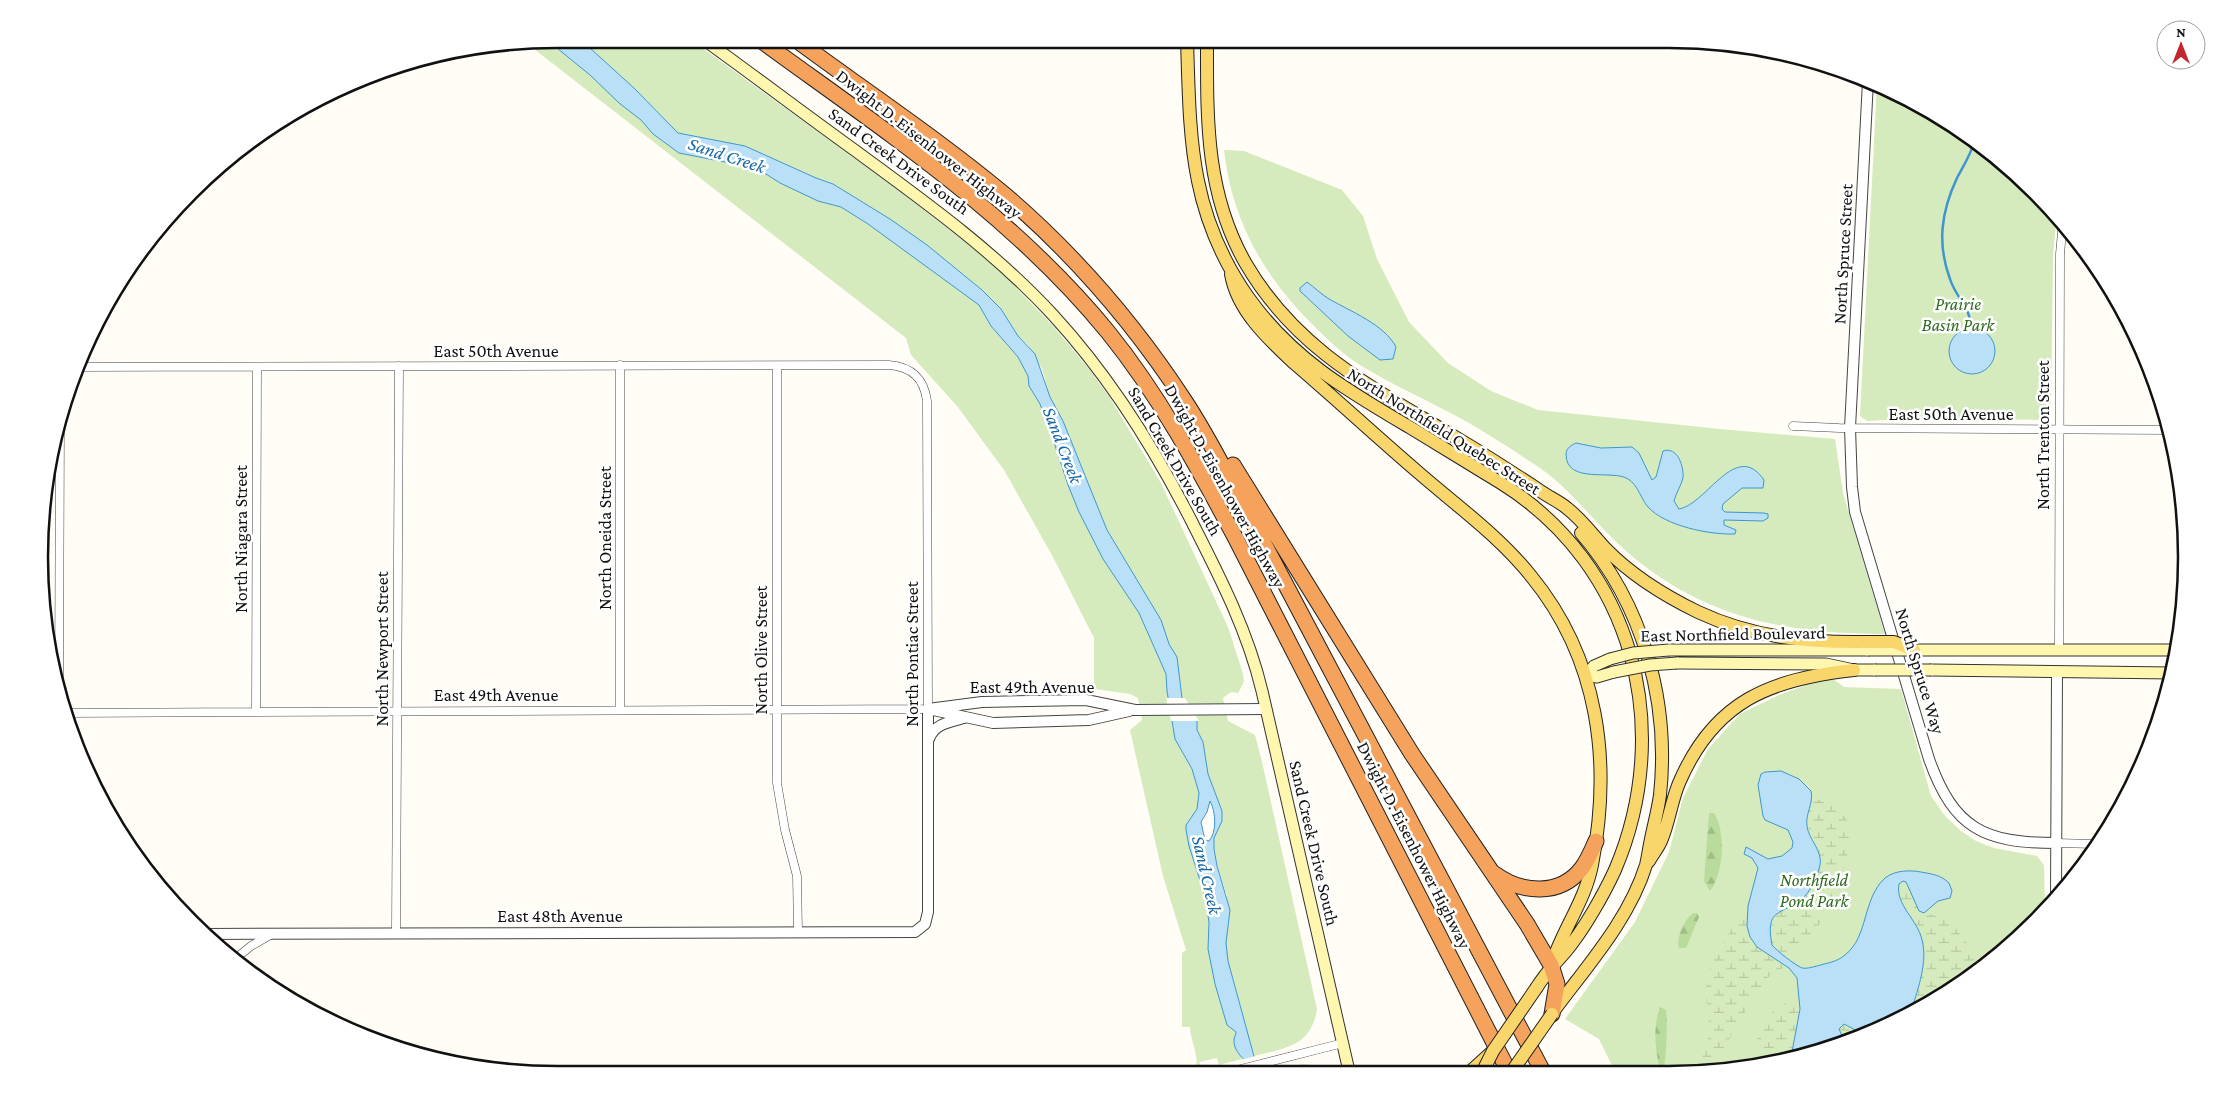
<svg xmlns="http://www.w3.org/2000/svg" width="2226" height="1113" viewBox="0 0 2226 1113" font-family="'Crimson Pro',serif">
<defs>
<pattern id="forest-firs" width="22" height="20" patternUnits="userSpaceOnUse" patternTransform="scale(1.25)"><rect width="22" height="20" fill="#b9dc9c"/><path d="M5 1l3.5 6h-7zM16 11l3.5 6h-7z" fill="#9ebc85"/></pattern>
<pattern id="wetland-marsh" width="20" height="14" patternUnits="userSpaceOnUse" patternTransform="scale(1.25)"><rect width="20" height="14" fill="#d5ebbd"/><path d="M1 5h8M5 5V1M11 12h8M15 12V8" fill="none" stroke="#b6c8a1"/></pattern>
</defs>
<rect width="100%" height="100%" fill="#fffdf5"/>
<path fill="#d5ebbd" d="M580,39H690L894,187L977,251L1002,273L1054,327L1090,370L1110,398L1161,483L1228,627L1243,674L1244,682L1238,693L1231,692L1223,698L1228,721L1255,735L1262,762L1317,1009C1311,1047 1285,1048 1254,1056L1228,961L1226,943L1227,895L1217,866L1214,849V838L1218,829L1222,811L1208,774L1203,742L1197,730V721L1182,698L1177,658L1169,644L1161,620L1107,530L1063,421L1050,397L1042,369L1028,345L1018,336L1001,309L982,290L927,245L890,219L833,184L816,178L745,146L678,133L635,89Z
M547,40L590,75L641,120L653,134L702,158L745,166L766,174L780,183L818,201L841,207L889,238L979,305L991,326L1018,357L1028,376L1029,387L1040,404L1049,427L1068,485L1079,512L1103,559L1139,613L1166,674V681L1175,739L1192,770L1199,793L1197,809L1186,825L1206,899L1209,923L1208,949L1227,1025L1236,1032L1234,1040L1242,1059L1219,1065L1217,1058L1199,1062L1203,1069L1191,1071L1189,1069L1196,1066C1199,1055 1190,1040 1190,1027H1182V953L1186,950L1163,876L1130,730L1142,720L1138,698L1130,694L1094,689V638L1053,557L1004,470L957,406L911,355L906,338L525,42Z
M1877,84L1898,92L1984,146L2057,213L2053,255L2051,408L2048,416L2043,420L1922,418L1867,421L1860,416Z
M1224,150L1244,151L1342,190L1363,216L1377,259L1409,322L1448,363L1491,391L1538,410L1720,429L1835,439L1843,493L1885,634C1786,634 1703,618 1626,551C1594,523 1570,487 1534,464C1510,448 1485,432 1460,418C1427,400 1392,385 1360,365C1341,353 1326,338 1310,322C1262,273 1232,220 1224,150Z
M1833,679L1844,687L1901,689L1931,796L1945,816L1961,831L1976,841L1994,848L2037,856L2044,865L2045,910L1957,987L1836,1047L1737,1070H1614L1599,1039L1565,1019L1635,922L1669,852L1683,798L1708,749L1740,714L1779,695L1806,685Z
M1303,1064L1313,1065L1327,1071H1274Z"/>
<path fill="url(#forest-firs)" d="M1709,813H1714C1726,832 1724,873 1710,891L1704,881Z
M1693,913H1697L1699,917L1686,948H1679C1676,937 1684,920 1693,913Z
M1660,1007L1666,1010C1668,1015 1666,1062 1664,1067L1659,1066C1655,1047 1653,1026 1660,1007Z"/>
<path fill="url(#wetland-marsh)" d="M1812,796L1837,809L1846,818L1853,835L1836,894L1819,925L1788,958L1772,945C1769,932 1769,920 1780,911L1815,843L1806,823Z
M1903,881L1909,887L1919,911L1941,917L1955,927L1983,965L1957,987L1912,1009L1920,980L1918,928L1904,907L1899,894V884Z
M1748,906L1746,917L1765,954L1786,966L1767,978L1734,1029L1726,1047L1719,1058L1711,1061L1704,1059L1698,1045C1701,1043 1706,1041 1708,1039C1712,1035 1705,999 1706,989C1709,958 1730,931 1748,906Z
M1798,995L1800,1009L1791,1057L1765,1063L1756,1046L1757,1038L1773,1011Z
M1844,1024L1863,1034L1845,1042L1839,1029Z"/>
<path fill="#b9e0f7" stroke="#3f96cf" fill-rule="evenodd" d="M580,39L635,89L678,133L745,146L816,178L833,184L890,219L927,245L982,290L1001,309L1018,336L1035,354L1050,397L1063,421L1107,530L1161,620L1169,644L1177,657L1182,698L1197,721V730L1203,742L1208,774L1222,811V821L1214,838V849L1217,866L1230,910L1226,943L1228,961L1258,1071C1249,1064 1233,1053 1234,1040C1234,1037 1236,1035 1236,1032L1227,1025L1215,984L1208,949L1209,923L1206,899L1189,846L1186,830V825L1197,809L1199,793L1192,769L1175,739L1167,691L1166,674L1139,613L1103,559L1079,512L1068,485L1049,427L1040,404L1029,386L1028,376L1018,357L991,326L979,305L868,224L841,207L818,201L780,183L766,174L745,166L679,153L653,134L641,120L619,103L590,75L547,40ZM1210,801C1216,812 1217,832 1209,841L1205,840L1201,822L1207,812Z
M1307,282C1314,287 1321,294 1329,299C1350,311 1385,325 1396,347L1393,359L1380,360L1348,336L1300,291V288Z
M1949 351a23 23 0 1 1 46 0a23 23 0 1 1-46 0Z
M1576,443L1601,448L1632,447L1639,453L1652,480L1656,477L1663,451C1678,446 1684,467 1683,478C1681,486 1676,493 1674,501L1679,509C1707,504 1736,439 1764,480L1763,488H1742L1723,504L1722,509L1725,512L1764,513L1768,514V518L1763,521L1724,520V525L1736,530L1735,534C1710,535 1665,526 1648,507C1641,499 1638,485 1628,479C1613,469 1566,485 1566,454C1566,448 1572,445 1576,443Z
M1781,771L1799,779L1811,791C1814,803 1805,814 1807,826C1809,841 1825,852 1819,869C1816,879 1810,892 1802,899C1780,916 1765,908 1772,945C1777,951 1795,965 1802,968C1807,969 1812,967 1817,966C1827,963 1837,962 1845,955C1869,936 1862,899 1885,878C1895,870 1910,870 1921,872C1932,874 1941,875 1949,883L1952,891L1950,898L1938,901L1924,913L1919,911L1906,882L1903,881L1899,884C1895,905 1918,920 1922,940C1928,962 1918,988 1912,1009L1863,1034L1844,1024L1839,1029L1845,1042L1825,1049L1820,1047L1810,1053L1791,1057L1800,1009L1797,978L1789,968L1757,947L1750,937L1747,926L1748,906L1758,868L1752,858L1744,854L1746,847L1768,859L1782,856L1792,848L1793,842L1788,830L1765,820L1763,816L1758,785L1761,774L1765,772Z"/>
<path fill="#fffdf5" d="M1166,698H1185L1199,721H1171Z
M1256,1056L1260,1071H1244L1240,1060Z"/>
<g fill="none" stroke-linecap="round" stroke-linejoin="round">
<path stroke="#3f96cf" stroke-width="2.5" d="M1972,328C1970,321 1969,312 1965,306C1959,297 1953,289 1950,279C1937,244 1941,212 1957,178C1964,165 1971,154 1975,140"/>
<g stroke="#444" stroke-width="9">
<path id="minor" d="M777,366V783L785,830L797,876L798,932
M1793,426L1839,428L2169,430
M2059,649L2060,254L2063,221
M59,699L60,418
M620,710V365
M256,712L257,367
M65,713L928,709L927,401C924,378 912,367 889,365L75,367
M2056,843L2095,844
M396,932L399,366
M235,959L251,946L270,935
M1233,1071L1343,1043"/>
</g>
<g stroke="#444" stroke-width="12">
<path id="tertiary" d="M1868,81L1850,428L1852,487L1855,512L1929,759C1954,829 1984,843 2056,843
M928,709L982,702L1086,700L1135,710L1266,709
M933,710L993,723L1089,720L1129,711
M929,739C934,724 949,722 964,718
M2056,900L2057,672
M204,934L915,932L925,924L928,912V709"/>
</g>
<g stroke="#333" stroke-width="13">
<path id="secondary" d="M703,39C753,75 803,113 853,149C924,201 994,251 1053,315C1111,378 1155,449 1193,524C1221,579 1248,632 1262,691L1349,1071
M1669,650H1868
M1914,650H2176
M1610,659L1594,666L1586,675L1597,677L1614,672
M1677,663L1826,664L1854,670H1875
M1931,670L2173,673"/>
</g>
<g stroke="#222" stroke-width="14">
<path id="primary" d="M1187,39C1190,137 1189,213 1248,297C1292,359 1348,391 1411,428C1441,446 1471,465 1501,483C1634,566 1675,729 1615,870C1604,894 1583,931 1566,951C1555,964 1547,971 1537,987
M1207,39C1207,118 1205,193 1246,264C1294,346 1364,383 1443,430C1476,449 1507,469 1539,490C1548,497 1559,501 1568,509C1582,520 1593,535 1605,548C1631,575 1665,596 1698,612C1751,637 1808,643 1866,642
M1231,274C1237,310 1268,339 1294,363C1336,399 1377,437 1419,473C1457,506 1499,536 1531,576C1599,659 1612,762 1592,865C1585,901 1563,929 1552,963
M1649,861C1653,854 1658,848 1661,841C1669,823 1671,802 1679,783C1714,701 1770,679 1854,670
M1553,1012C1586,967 1629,920 1646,865C1648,857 1649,848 1651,839C1654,824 1658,810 1660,795C1670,701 1643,605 1581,533
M1471,1071L1493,1051"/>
</g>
<g stroke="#222" stroke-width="17">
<path id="motorway" d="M759,39C882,129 1011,213 1108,332C1159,395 1197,466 1235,537L1508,1070
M795,39C865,91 938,139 1005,195C1075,255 1136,326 1186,403C1207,435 1224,469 1242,502L1542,1070
M1233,465L1412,754L1527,924L1551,965L1557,984L1552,1014
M1495,874C1521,893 1560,897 1582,868C1588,860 1592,850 1596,841"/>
</g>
<use href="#minor" stroke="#fff" stroke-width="8"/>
<use href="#tertiary" stroke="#fff" stroke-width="10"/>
<use href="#secondary" stroke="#fff6b0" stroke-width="11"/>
<use href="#primary" stroke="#f9d66b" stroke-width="12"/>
<use href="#motorway" stroke="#f5a25d" stroke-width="15"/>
<g stroke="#333" stroke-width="13" stroke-linecap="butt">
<path id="secondary-bridge" d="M1868,650H1910
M1610,659L1633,653L1669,650
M1875,670H1931
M1614,672L1650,665L1677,663"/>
</g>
<g stroke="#222" stroke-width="14" stroke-linecap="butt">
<path id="primary-bridge" d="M1866,642H1894L1914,650
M1513,1070L1552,1014
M1483,1071L1493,1051L1537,987"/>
</g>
<use href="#secondary-bridge" stroke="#fff6b0" stroke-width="11"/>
<use href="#primary-bridge" stroke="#f9d66b" stroke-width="12"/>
</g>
<g text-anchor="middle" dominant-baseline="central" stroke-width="5" stroke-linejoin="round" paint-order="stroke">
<g font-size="18" fill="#111" stroke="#fff">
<text transform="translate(929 144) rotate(38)">Dwight D. Eisenhower Highway</text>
<text transform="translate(899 161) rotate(36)">Sand Creek Drive South</text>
<text transform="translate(1843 254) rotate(-87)">North Spruce Street</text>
<text x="496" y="351">East 50th Avenue</text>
<text x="1951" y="414">East 50th Avenue</text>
<text transform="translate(1444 431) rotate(32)">North Northfield Quebec Street</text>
<text transform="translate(2043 435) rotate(-90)">North Trenton Street</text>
<text transform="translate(1175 461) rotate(60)">Sand Creek Drive South</text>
<text transform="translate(1225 486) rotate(61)">Dwight D. Eisenhower Highway</text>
<text transform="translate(605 538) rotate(-90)">North Oneida Street</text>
<text transform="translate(241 539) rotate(-90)">North Niagara Street</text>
<text transform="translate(1733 634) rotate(-1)">East Northfield Boulevard</text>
<text transform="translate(382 649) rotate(-90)">North Newport Street</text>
<text transform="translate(761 650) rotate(-90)">North Olive Street</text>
<text transform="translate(912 654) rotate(-90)">North Pontiac Street</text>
<text transform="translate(1920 671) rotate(73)">North Spruce Way</text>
<text x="1032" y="687">East 49th Avenue</text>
<text x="496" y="695">East 49th Avenue</text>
<text transform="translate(1314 843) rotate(77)">Sand Creek Drive South</text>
<text transform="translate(1414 845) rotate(63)">Dwight D. Eisenhower Highway</text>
<text x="560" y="916">East 48th Avenue</text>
</g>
<g font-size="18" font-style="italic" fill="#2f6b1f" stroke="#fff">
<text x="1958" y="304">Prairie<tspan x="1958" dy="21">Basin Park</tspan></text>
<text x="1814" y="880">Northfield<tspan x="1814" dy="21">Pond Park</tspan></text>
</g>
<g font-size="19" font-style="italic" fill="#1768a6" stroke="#fff">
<text transform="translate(727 155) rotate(18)">Sand Creek</text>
<text transform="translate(1063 445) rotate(69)">Sand Creek</text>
<text transform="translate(1207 875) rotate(77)">Sand Creek</text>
</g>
</g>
<path d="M0 0H2226V1113H0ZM557 48H1669A509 509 0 0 1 2178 557V557A509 509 0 0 1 1669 1066H557A509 509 0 0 1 48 557V557A509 509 0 0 1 557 48Z" fill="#fff" fill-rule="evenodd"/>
<path fill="none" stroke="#111" stroke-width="2.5" d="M557 48H1669A509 509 0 0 1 2178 557V557A509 509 0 0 1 1669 1066H557A509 509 0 0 1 48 557V557A509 509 0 0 1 557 48Z"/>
<g transform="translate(2181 45)"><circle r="24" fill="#ffffff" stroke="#a0a0a0"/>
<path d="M0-4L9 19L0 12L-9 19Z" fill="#c4262e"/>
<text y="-8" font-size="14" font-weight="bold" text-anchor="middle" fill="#111111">N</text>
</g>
</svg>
